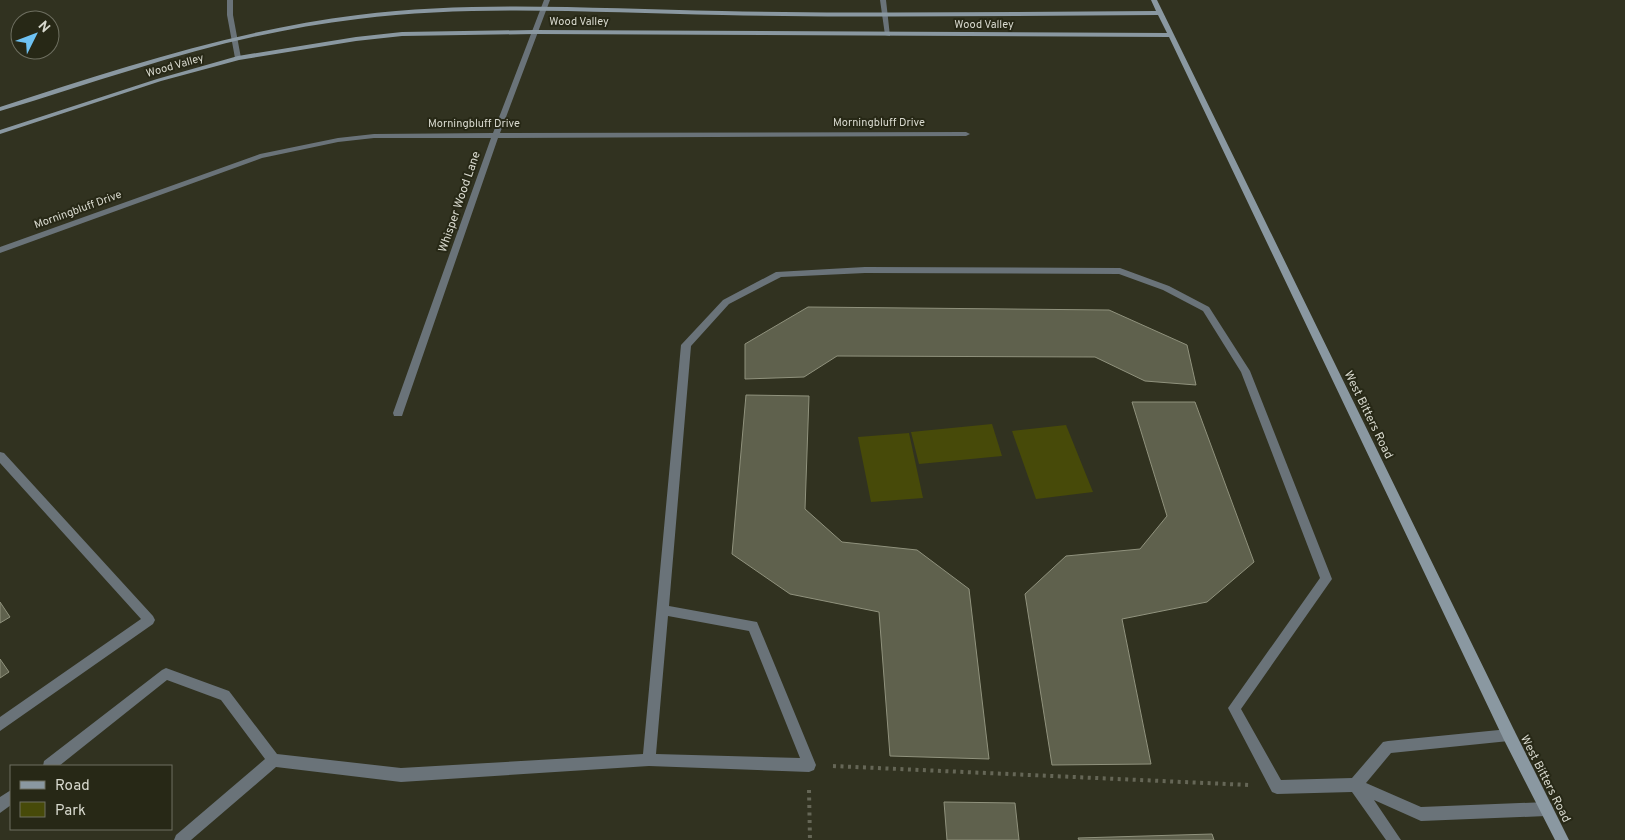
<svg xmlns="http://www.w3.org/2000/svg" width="1625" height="840" viewBox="0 0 1625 840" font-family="Overpass,sans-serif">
<rect width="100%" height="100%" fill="#313220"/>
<path fill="#474a09" d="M992,424L1002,456L919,464L911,432Z
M1066,425L1093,492L1036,499L1012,431Z
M909,433L923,498L871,502L858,437Z"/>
<path fill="#5f614d" stroke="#90927d" d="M808,307L1109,310L1187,345L1196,385L1145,381L1095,357L837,356L804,377L745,379V344Z
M746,395L809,396L805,509L842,542L917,550L969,589L989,759L890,756L879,612L790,594L732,554Z
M1132,402H1195L1254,562L1207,602L1122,619L1151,764L1052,765L1025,594L1066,556L1140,549L1167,516Z
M0,602L10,617L0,623Z
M0,659L9,672L0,678Z
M944,802L1015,803L1019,840H947Z
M1212,834L1214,840H1079L1078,838Z"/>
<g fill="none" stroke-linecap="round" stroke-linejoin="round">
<path stroke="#656656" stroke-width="4" stroke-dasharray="3 4.5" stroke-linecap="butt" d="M833,766L1249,785
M809,790L810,840"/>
<path fill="#6a7379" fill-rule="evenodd" d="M865,267L1120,268L1169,286L1209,307L1250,371L1332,579L1241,709L1281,780L1352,778L1383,742L1388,741L1509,729L1514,730L1515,735L1514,740L1509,741L1391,753L1366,783L1421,807L1546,802L1551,804L1553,809L1551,814L1546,816L1421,821L1374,800L1401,840H1386L1352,792L1277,794L1272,792L1228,708L1320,578L1241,372L1203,311L1163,290L1119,274L865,273L781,277L729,304L691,346L669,606L757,622L816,765L814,770L809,772L649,766L401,782L276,767L191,840H174L176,835L265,759L221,700L167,680L59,766H43L44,761L162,670L166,668L229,691L277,754L401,768L643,754L681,345L723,300L776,272ZM668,616L749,631L800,758L656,754Z
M0,452L4,453L153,616L155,620L153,624L0,731V717L141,619L0,463Z
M11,790V805L0,813V797Z"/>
<path fill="#6a7379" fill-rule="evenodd" d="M227,0H233V15L241,58L238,60L235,58L227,15Z
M544,0H550L500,133L966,132L970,134L966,136L498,138L403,413L402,416H394L393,413L491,138H374L338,142L262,158L0,253V247L260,154L338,138L374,134L493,133Z
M880,0H886L890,36L885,35Z"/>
<path fill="#8a98a1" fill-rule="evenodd" d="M1151,0H1157L1514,730L1569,840H1555L1504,740L1169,37L534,34L402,36L356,41L239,60L161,81L0,134V130L157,79L238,56L356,37L402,32L534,30L1167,33L1158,15C1013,16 868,18 723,15C601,13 479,4 358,19C282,28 208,46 135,69C90,82 45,98 0,111V107C117,69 235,30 358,15C479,0 600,9 722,11C866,14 1011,12 1156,11Z"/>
</g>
<g text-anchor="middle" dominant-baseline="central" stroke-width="4" stroke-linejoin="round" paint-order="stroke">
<g font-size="11" fill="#d8d9ce" stroke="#272816">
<text x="579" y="22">Wood Valley</text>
<text x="984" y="25">Wood Valley</text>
<text transform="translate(175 66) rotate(-16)">Wood Valley</text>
<text x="879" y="123">Morningbluff Drive</text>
<text x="474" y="124">Morningbluff Drive</text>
<text transform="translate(78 210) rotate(-20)">Morningbluff Drive</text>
</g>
<g font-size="12" fill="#d8d9ce" stroke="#272816">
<text transform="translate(460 202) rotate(-71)">Whisper Wood Lane</text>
<text transform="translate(1368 415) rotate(64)">West Bitters Road</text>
<text transform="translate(1545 779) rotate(63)">West Bitters Road</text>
</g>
</g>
<rect x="10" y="765" width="162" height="65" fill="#272816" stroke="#6e6f60"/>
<rect x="20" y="781" width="25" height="8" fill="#8a98a1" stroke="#6e6f60"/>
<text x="55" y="790" font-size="15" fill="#d8d9ce">Road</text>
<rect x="20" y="802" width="25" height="15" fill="#474a09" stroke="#6e6f60"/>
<text x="55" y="815" font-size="15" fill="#d8d9ce">Park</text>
<g transform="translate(35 35) rotate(48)"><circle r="24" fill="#272816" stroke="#6e6f60"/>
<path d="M0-4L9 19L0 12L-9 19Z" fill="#6ec2f3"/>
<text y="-8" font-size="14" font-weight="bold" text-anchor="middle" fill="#d8d9ce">N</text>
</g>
</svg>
